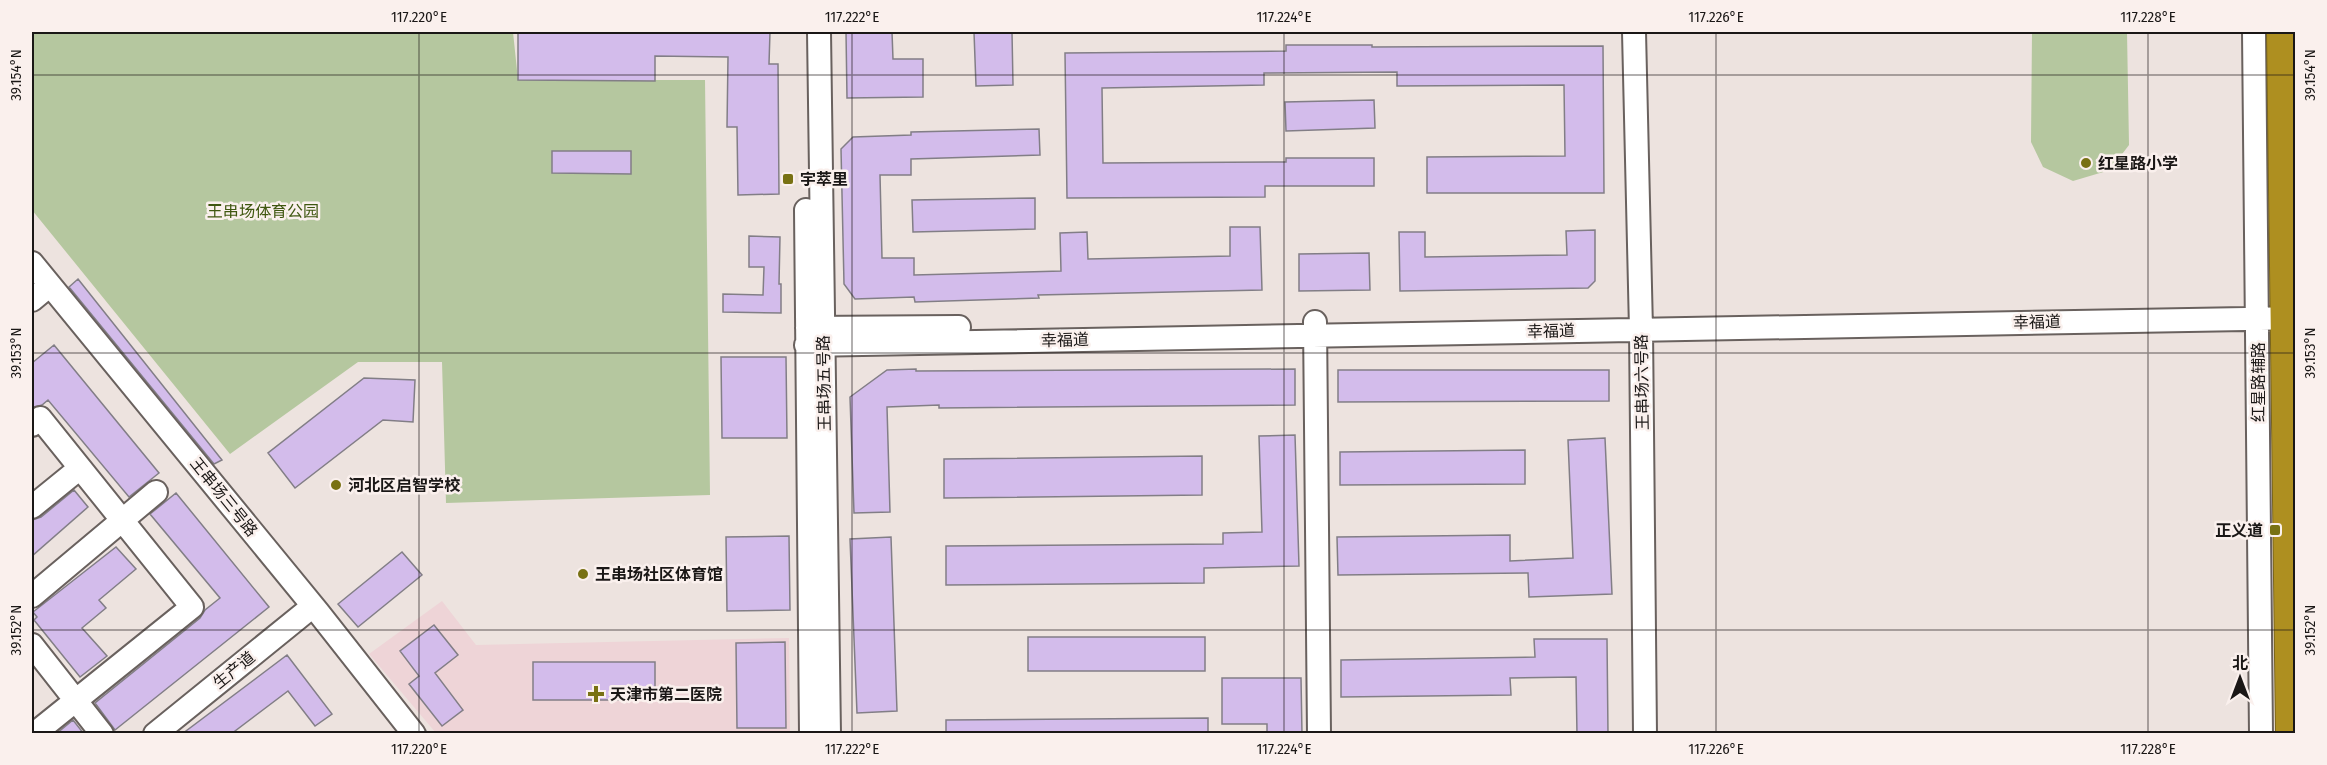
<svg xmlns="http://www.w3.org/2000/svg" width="2327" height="765" viewBox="0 0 2327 765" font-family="'Fira Sans Condensed','Noto Sans SC',sans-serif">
<rect width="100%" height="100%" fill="#ede3df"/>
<path fill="#eed4d7" d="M442,601L476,645L789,638L790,733H436L369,654Z"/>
<path fill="#b5c79f" d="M32,32H513L518,80H705L710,495L446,503L442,362H358L230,454L32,210Z
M2032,32H2127L2129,145L2110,170L2073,181L2043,167L2031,142Z"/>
<path fill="#d3bceb" stroke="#827e86" stroke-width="1.5" d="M518,32H770L769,64H778L779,194L738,195L737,127H727L728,57L655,56V81L518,80Z
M846,32H892L893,59H923V97L847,98Z
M974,32H1012L1013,85L976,86Z
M1286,45H1372V47L1603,46L1604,193H1427V157L1565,156L1564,85L1397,86V72L1264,73V85L1102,88L1103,163L1286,162V158H1374V186H1265V197L1067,198L1065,53L1286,51Z
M1374,100L1375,128L1286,131L1285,102Z
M1039,129L1040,155L911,159V175H880L882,258H914V275L1061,271L1060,233L1087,232L1088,259L1230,256V227H1260L1262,290L1038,295L1039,298L915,302L914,297L855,299L844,284L841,149L853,137L911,135V132Z
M552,151H631V174L552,173Z
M1035,198V229L913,232L912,200Z
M1595,230V281L1588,288L1400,291L1399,232H1425V257L1567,255L1566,231Z
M749,236L780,237L779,284H781V313L723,312V294L763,295L764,267H749Z
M1369,253L1370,290L1299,291V254Z
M78,279L222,460L214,464L69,287Z
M54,345L159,473L129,497L48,400L42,405L32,408V363Z
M721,357H786L787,438H722Z
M916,369V371L1295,369V405L939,408V405L887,407L890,512L854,513L850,397L887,370Z
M1338,370H1609V401L1338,402Z
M364,378L415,380L413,422L383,420L295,488L268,453Z
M1295,435L1299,566L1204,568V583L946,585V546L1223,544V533L1262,532L1259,436Z
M1605,438L1612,594L1529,597L1528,573L1338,575L1337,537L1510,535V561L1573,558L1568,440Z
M1525,450V484L1340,485V452Z
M1202,456V495L944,498V459Z
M74,490L88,507L32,556V520L41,517Z
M176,493L269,607L115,730L95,703L200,618L205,610L220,598L150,514Z
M789,536L790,610L727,611L726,537Z
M891,537L897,711L857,713L850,539Z
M116,547L136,569L99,600L106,608L82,628L107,656L80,677L34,620L37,617L33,612Z
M402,552L422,575L358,627L338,604Z
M434,625L458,655L435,673L463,710L442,726L409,684L419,676L400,651Z
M1028,637H1205V671H1028Z
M1534,639H1607L1608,734H1577L1576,677L1510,678L1511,695L1341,697V660L1535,657Z
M785,642L786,728H737L736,643Z
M287,655L332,714L315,726L288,691L231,734H182Z
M533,662H655V700H533Z
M1222,678H1301L1302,734H1267V724H1222Z
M1208,718V734H946V720Z
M73,720L84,734H56Z"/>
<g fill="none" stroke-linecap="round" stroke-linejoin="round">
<g stroke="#69615e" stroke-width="26">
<path id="minor" d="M819,32L829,734
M1634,32L1641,329L1645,734
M2254,32L2261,734
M806,210L811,734
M32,263L318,612L414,734
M32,300L50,285
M1315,322L1319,734
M807,328L959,327
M806,345L2296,318
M32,425L40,418L192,607L34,734
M32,507L80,468
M32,596L156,492
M32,645L102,734
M155,734L313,606"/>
</g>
<g stroke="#7a651c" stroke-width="34">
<path id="highway" d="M2283,32L2292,734"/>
</g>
<use href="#minor" stroke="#fff" stroke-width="22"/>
<use href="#highway" stroke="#ae8f20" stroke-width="32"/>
</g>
<path fill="none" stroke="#1a1716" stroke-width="1.5" stroke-opacity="0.45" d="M419,32V734M852,32V734M1284,32V734M1716,32V734M2148,32V734M32,75H2296M32,353H2296M32,630H2296"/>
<g fill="#787113" stroke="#faf0ed" stroke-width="2">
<circle cx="2086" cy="163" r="6"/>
<rect x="782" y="173" width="12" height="12" rx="3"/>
<circle cx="336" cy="485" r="6"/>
<rect x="2269" y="524" width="12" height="12" rx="3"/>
<circle cx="583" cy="574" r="6"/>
<path d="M593 685h6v6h6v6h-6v6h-6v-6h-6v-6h6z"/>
</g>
<g text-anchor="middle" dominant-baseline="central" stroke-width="5" stroke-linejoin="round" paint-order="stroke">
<g font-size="16" font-weight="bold" fill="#1a1716" stroke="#faf0ed" text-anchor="start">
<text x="2098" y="163">红星路小学</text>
<text x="800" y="179">宇萃里</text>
<text x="348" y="485">河北区启智学校</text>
<text x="2263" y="530" text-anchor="end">正义道</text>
<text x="595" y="574">王串场社区体育馆</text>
<text x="610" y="694">天津市第二医院</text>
</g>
<g font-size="16" fill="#3f5710" stroke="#faf0ed">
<text x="263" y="211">王串场体育公园</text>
</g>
<g font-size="16" fill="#1a1716" stroke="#faf0ed">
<text transform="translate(2037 322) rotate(-1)">幸福道</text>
<text transform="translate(1551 331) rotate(-1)">幸福道</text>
<text transform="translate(1065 340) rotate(-1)">幸福道</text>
<text transform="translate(1642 382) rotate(-91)">王串场六号路</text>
<text transform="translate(2258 382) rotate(-90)">红星路辅路</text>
<text transform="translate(824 383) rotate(-91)">王串场五号路</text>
<text transform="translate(224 497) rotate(51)">王串场三号路</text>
<text transform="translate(234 670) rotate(-39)">生产道</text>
</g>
</g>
<rect width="2327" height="765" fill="none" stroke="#faf0ed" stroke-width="66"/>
<g transform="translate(2240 678)" stroke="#faf0ed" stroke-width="4.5" paint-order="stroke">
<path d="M0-4.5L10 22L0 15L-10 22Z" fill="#1a1716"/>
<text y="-9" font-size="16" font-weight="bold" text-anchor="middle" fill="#1a1716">北</text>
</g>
<rect x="33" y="33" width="2261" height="699" fill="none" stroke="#1a1716" stroke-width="2"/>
<g font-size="15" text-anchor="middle" fill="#1a1716">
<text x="419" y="22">117.220°E</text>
<text x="852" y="22">117.222°E</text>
<text x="1284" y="22">117.224°E</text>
<text x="1716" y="22">117.226°E</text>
<text x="2148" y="22">117.228°E</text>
<text transform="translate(16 75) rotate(-90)" y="5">39.154°N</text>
<text transform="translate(2310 75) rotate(-90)" y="5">39.154°N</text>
<text transform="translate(16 353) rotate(-90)" y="5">39.153°N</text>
<text transform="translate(2310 353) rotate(-90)" y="5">39.153°N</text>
<text transform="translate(16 630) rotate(-90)" y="5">39.152°N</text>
<text transform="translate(2310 630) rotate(-90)" y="5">39.152°N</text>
<text x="419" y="754">117.220°E</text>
<text x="852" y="754">117.222°E</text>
<text x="1284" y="754">117.224°E</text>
<text x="1716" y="754">117.226°E</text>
<text x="2148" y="754">117.228°E</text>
</g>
</svg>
